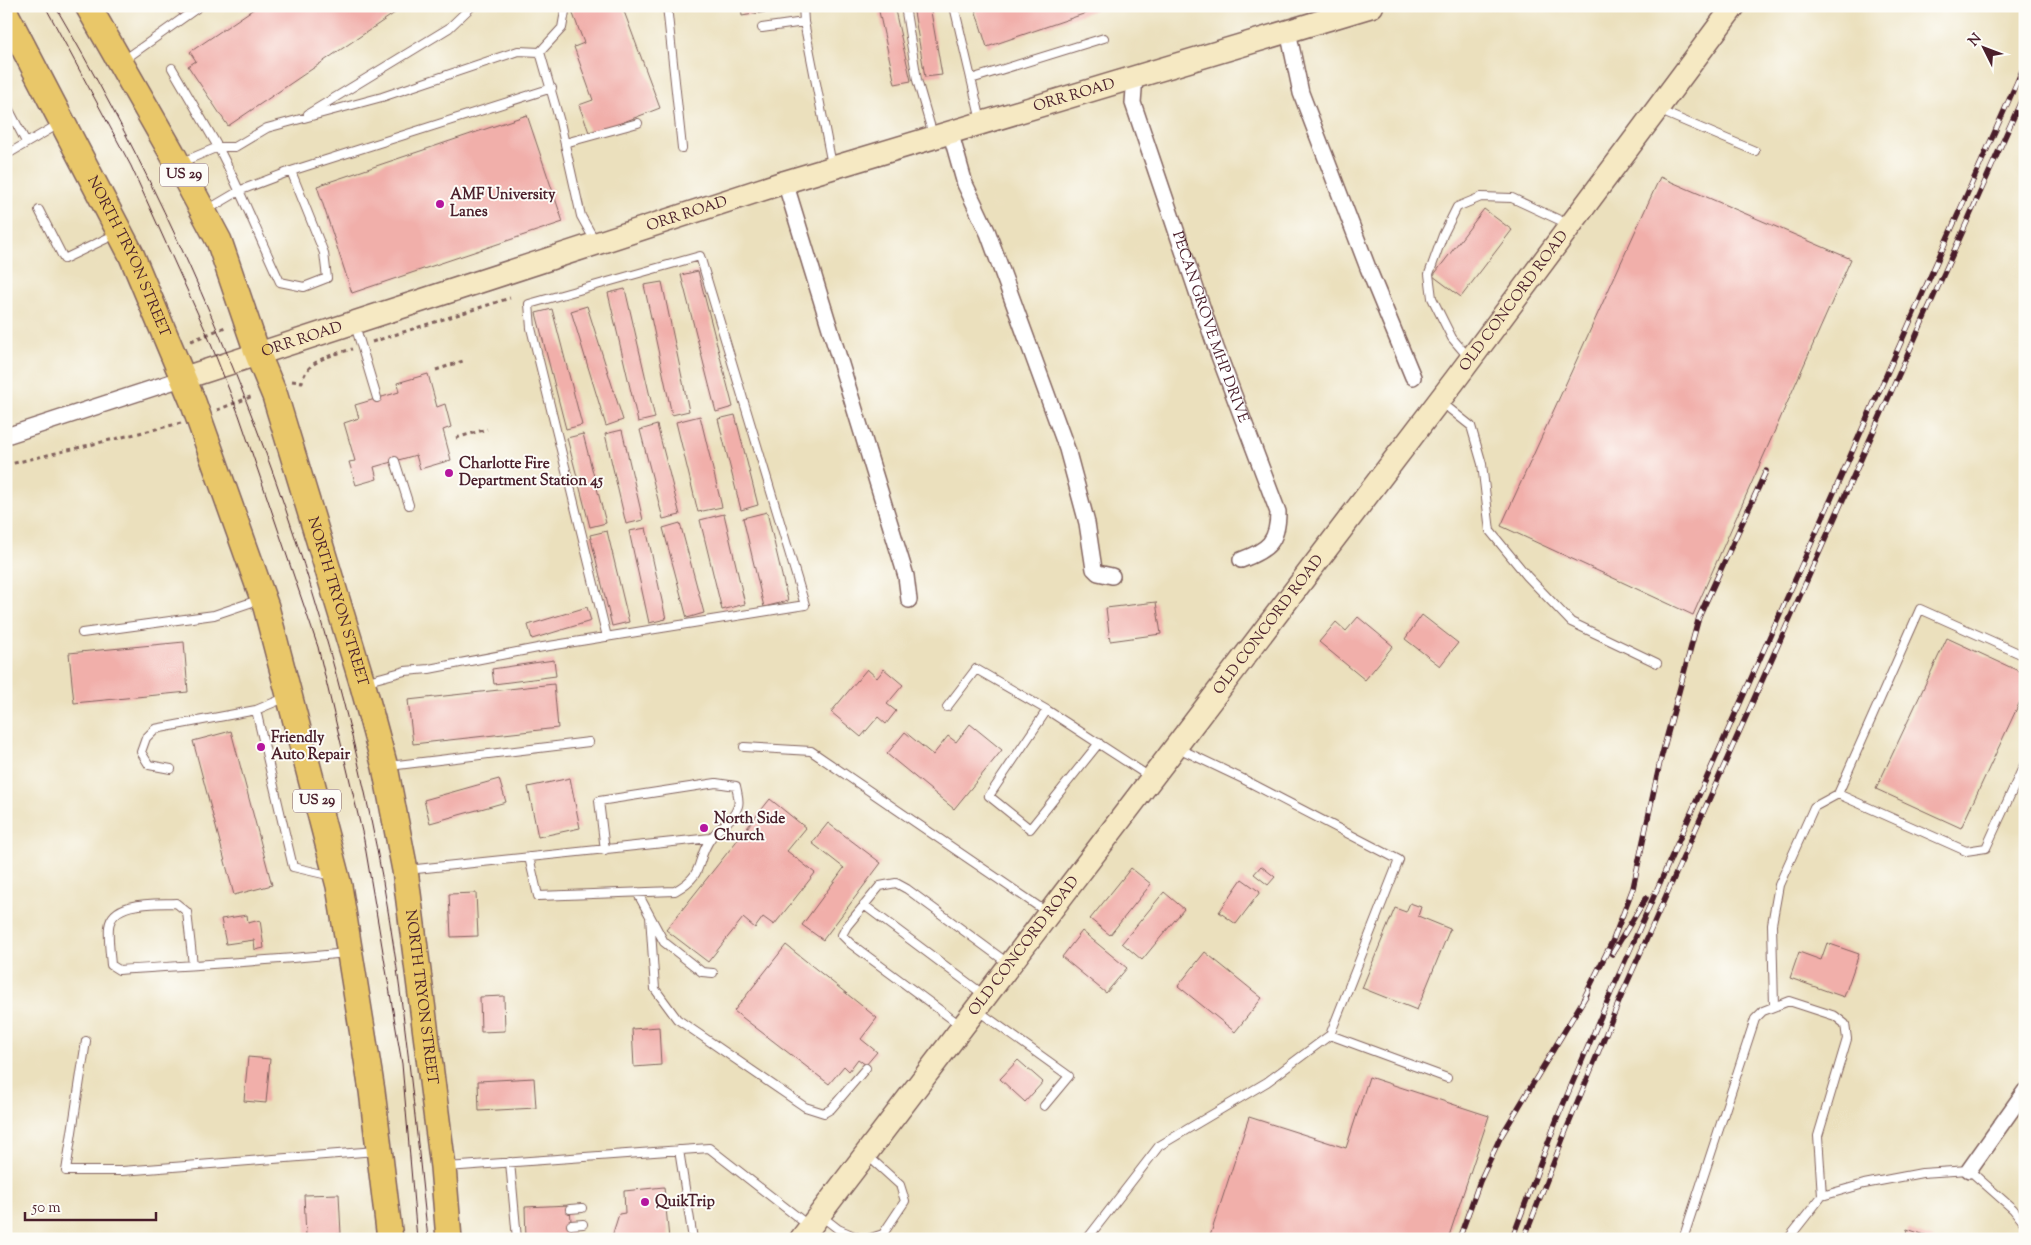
<svg xmlns="http://www.w3.org/2000/svg" width="2031" height="1245" viewBox="0 0 2031 1245" font-family="'Sorts Mill Goudy',serif">
<rect width="100%" height="100%" fill="#fdfcf7"/>
<filter id="ink" filterUnits="userSpaceOnUse"><feTurbulence type="fractalNoise" baseFrequency=".02" numOctaves="2"/><feDisplacementMap in="SourceGraphic" scale="10" xChannelSelector="R" yChannelSelector="G"/><feConvolveMatrix kernelMatrix="1 2 1 2 8 2 1 2 1" color-interpolation-filters="sRGB"/></filter>
<filter id="wash" filterUnits="userSpaceOnUse"><feTurbulence type="fractalNoise" baseFrequency=".0096" numOctaves="4" result="noise"/><feDisplacementMap in="SourceGraphic" scale="20" xChannelSelector="R" yChannelSelector="G"/><feGaussianBlur stdDeviation="1.12" result="paint"/><feColorMatrix in="noise" values="0 0 0 0 0 0 0 0 0 0 0 0 0 0 0 0 0 1.4 0 .05"/><feComposite in="paint" operator="in"/></filter>
<g filter="url(#wash)">
<rect width="100%" height="100%" fill="#ebe0bd"/>
<g id="blocks">
<path fill="#f1afaa" d="M174,6H192L180,15Z
M258,6H405L228,126L188,66L196,61L190,52Z
M570,6H622L660,108L590,135L579,105L593,100L574,47L584,43Z
M741,6H765L766,12L742,16Z
M894,6L911,81L895,84L878,7Z
M913,6H930L942,75L925,77Z
M974,6H1101V8L987,47Z
M527,115L563,222L352,293L317,186Z
M1660,177L1851,259L1693,615L1501,526Z
M1484,209L1512,230L1461,297L1433,276Z
M698,271L733,407L716,412L681,275Z
M662,282L689,411L672,415L644,285Z
M625,289L655,418L638,422L608,293Z
M587,306L623,420L606,426L571,311Z
M552,309L582,425L566,429L536,313Z
M428,374L437,407L445,404L451,427L443,430L451,460L420,469L416,455L374,467L377,479L356,485L349,462L355,461L344,423L359,418L355,405L399,392L397,383Z
M735,415L758,505L741,510L718,419Z
M700,416L722,507L698,512L676,422Z
M657,425L680,515L663,519L640,430Z
M622,430L643,520L626,524L605,434Z
M583,434L606,523L590,527L567,438Z
M767,512L788,601L764,607L743,518Z
M724,514L745,604L722,610L700,520Z
M680,523L704,613L687,618L663,528Z
M646,528L666,619L649,623L629,531Z
M607,531L629,622L612,626L590,535Z
M1156,602L1161,634L1110,641L1106,608Z
M587,607L591,621L532,639L528,625Z
M1422,615L1458,643L1440,666L1405,639Z
M1358,617L1393,646L1365,680L1319,642L1336,622L1346,631Z
M1947,638L2025,674V691L1961,828L1876,789Z
M184,642L188,692L74,703L69,653Z
M554,660L556,676L494,684L492,669Z
M867,669L877,678L884,669L903,685L887,704L896,711L886,724L878,717L861,737L831,712Z
M554,684L558,728L413,744L408,700Z
M970,724L1002,750L954,809L887,754L905,732L933,755L948,736L956,742Z
M231,731L272,885L234,895L193,741Z
M570,778L580,828L538,837L528,787Z
M499,779L506,802L430,823L424,800Z
M770,799L806,828L787,851L815,873L774,925L763,917L755,928L743,918L708,962L666,930Z
M828,823L881,863L823,940L802,925L844,868L812,843Z
M1261,866L1275,877L1268,885L1254,874Z
M1131,868L1151,884L1110,935L1090,919Z
M1242,879L1260,892L1236,924L1219,912Z
M1164,892L1184,909L1142,960L1122,943Z
M476,893L478,936L451,937L449,894Z
M1410,903L1421,907L1418,916L1450,929L1417,1010L1362,988L1395,908L1406,912Z
M247,915L248,923L260,920L264,948L255,950L254,940L226,944L221,919Z
M1082,931L1127,968L1106,993L1062,957Z
M1827,943L1859,954L1844,997L1790,978L1799,952L1821,960Z
M786,945L877,1018L861,1039L877,1052L866,1065L858,1059L849,1071L844,1066L829,1084L734,1011Z
M1205,952L1262,998L1235,1032L1178,986Z
M504,996L505,1031L481,1032L480,997Z
M659,1027L661,1065L634,1067L632,1029Z
M248,1057L270,1059L266,1103L244,1101Z
M1018,1060L1043,1082L1025,1102L1000,1079Z
M1369,1077L1489,1116L1448,1239H1209L1249,1117L1346,1148Z
M534,1078L536,1108L479,1111L478,1081Z
M664,1187L669,1239H615L613,1233L619,1214L625,1213L624,1191Z
M339,1194L341,1234L306,1236L304,1195Z
M570,1205L572,1239H526L525,1207Z
M1907,1229L1934,1238V1239H1905Z"/>
</g>
</g>
<g filter="url(#ink)">
<use href="#blocks" fill-opacity="0" stroke="#82635e" stroke-width="1"/>
<g fill="none" stroke-linecap="round" stroke-linejoin="round">
<g stroke="#82635e" stroke-width="10">
<path id="lane" d="M667,6L682,148
M803,6L804,22
M905,6L917,80L933,135
M954,6L981,121
M762,28L804,22L832,165
M540,52L562,28L566,6
M124,60L200,6
M172,68L218,147L182,162
M971,79L1104,38
M552,88L291,171L324,253L327,278L304,287L280,282C259,237 241,191 218,147H235L267,128L382,97L518,51L540,52L560,122L581,216L595,241
M6,104L26,142
M1658,110L1755,151
M308,114L449,28L472,6
M565,143L638,123
M6,155L59,124
M39,210L64,259L116,234
M207,210L241,190L291,171
M355,325L377,398
M1469,358L1452,338L1432,298L1429,274L1443,235L1457,207L1481,197L1512,198L1568,224
M1441,402L1471,426L1482,464L1490,531L1527,576L1571,622L1657,663
M395,461L409,505
M82,633L214,615L261,599
M2025,656L1920,609L1838,794L1966,851L1986,848L2025,763
M364,682L405,671L429,669L543,647L805,605L700,256L529,304L531,328L607,637
M287,697L256,710L293,867L332,876
M947,707L976,669L1047,710L1150,777
M1047,710L989,796L1030,829L1099,743
M744,747L811,751L1048,913
M1178,748L1243,779L1399,860L1330,1035
M389,766L589,742
M171,769L149,765L141,752L146,738L155,729L256,710
M529,857L538,896L675,891C707,873 694,862 711,838C719,827 734,820 738,806C740,801 737,792 736,786L716,783L599,801L605,850
M407,870L711,838
M637,892L664,942L702,972L713,973
M864,905L984,995
M650,916L655,989L677,1019L805,1107L824,1113L831,1109L866,1068
M193,965L187,912L176,903C156,904 112,900 109,927C108,939 110,953 111,965L119,970C195,965 271,961 346,953
M1774,1006L1772,924L1779,885L1814,807L1838,794
M977,1010L1069,1076L1044,1106
M960,1025L851,944L842,935L847,926L880,886L896,883L907,889L1009,964
M86,1041L66,1171H122L376,1151
M679,1150L693,1239
M867,1155L900,1185L905,1201L883,1234L868,1239
M510,1162L517,1239
M447,1167L709,1148L809,1226
M570,1209L582,1208
M820,1215L838,1229L861,1239
M571,1225L583,1224
M1087,1239L1159,1146L1267,1082L1330,1035L1447,1078
M1683,1239L1755,1019L1763,1011L1789,1001L1835,1016L1845,1024L1847,1039L1818,1136L1822,1196
M1788,1239L1822,1196L1864,1184L1922,1173L1969,1170L2013,1209L2025,1224"/>
</g>
<g stroke="#82635e" stroke-width="18">
<g id="street">
<path d="M1288,31L1301,93L1368,268L1413,377"/>
<path id="s1" d="M1135,76L1133,103L1216,348L1278,512C1278,542 1268,550 1241,560"/>
<path d="M950,131L965,184L988,233L1067,449L1087,523L1094,569L1098,573L1112,576"/>
<path d="M785,182L906,576L909,600"/>
<path d="M6,436L184,378"/>
<path d="M1969,1170L2025,1091"/>
</g>
</g>
<g stroke="#82635e" stroke-width="25">
<g id="secondary">
<path id="s2" d="M184,378L785,182L1372,6"/>
<path id="s3" d="M801,1239L1455,380L1734,6"/>
</g>
</g>
<g stroke="#82635e" stroke-width="28">
<g id="primary">
<path id="s4" d="M88,6L172,153L219,241L258,355L275,396L362,682L385,767L405,870L443,1167L449,1239"/>
<path id="s5" d="M6,14L131,254L193,402L266,607L339,886L372,1091L390,1239"/>
</g>
</g>
<path stroke="#82635e" stroke-width="3" stroke-dasharray="4 4" stroke-linecap="butt" d="M191,341L228,326
M372,342L510,298
M436,370L466,360
M292,381L302,382C306,360 333,355 352,349
M217,410L253,396
M456,438L487,429
M6,465L181,423"/>
<use href="#lane" stroke="#fff" stroke-width="8"/>
<use href="#street" stroke="#fff" stroke-width="15"/>
<use href="#secondary" stroke="#f6e9c3" stroke-width="22"/>
<use href="#primary" stroke="#e9c769" stroke-width="25"/>
<path stroke="#4a1f2b" stroke-width="1" d="M45,6L131,166L207,334L239,415L318,647L364,840L402,1064L417,1239
M55,6C212,274 325,570 382,876C404,996 415,1118 428,1239"/>
<g stroke="#4a1f2b" stroke-width="5.5">
<path id="rail" d="M1612,954L1646,898
M1584,998L1613,940L1633,888L1660,762L1699,617L1766,471
M1459,1239L1480,1181L1500,1138L1587,994
M1512,1239L1557,1119L1613,988L2025,64
M1524,1239L1567,1128L1623,992L2025,92"/>
</g>
<use href="#rail" stroke="#fdfcf7" stroke-width="4" stroke-dasharray="11" stroke-linecap="butt"/>
</g>
</g>
<g fill="#b5179e" stroke="#fdfcf7" stroke-width="2">
<circle cx="440" cy="204" r="5"/>
<circle cx="449" cy="473" r="5"/>
<circle cx="261" cy="747" r="5"/>
<circle cx="704" cy="828" r="5"/>
<circle cx="645" cy="1202" r="5"/>
</g>
<g text-anchor="middle" dominant-baseline="central" stroke-width="4" stroke-linejoin="round" paint-order="stroke">
<g fill="#fdfcf7" stroke="#806168" stroke-width="1">
<rect x="160" y="163.5" width="48" height="23" rx="4"/>
<rect x="293" y="789.5" width="48" height="23" rx="4"/>
</g>
<g font-size="14" font-weight="bold" fill="#4a1f2b">
<text x="184" y="175">US 29</text>
<text x="317" y="801">US 29</text>
</g>
<g font-size="15" fill="#4a1f2b" stroke="#fdfcf7">
<text stroke="none"><textPath href="#s2" startOffset="934">ORR ROAD</textPath></text>
<text stroke="none"><textPath href="#s2" startOffset="529">ORR ROAD</textPath></text>
<text stroke="none"><textPath href="#s5" startOffset="272">NORTH TRYON STREET</textPath></text>
<text stroke="none"><textPath href="#s3" startOffset="1178">OLD CONCORD ROAD</textPath></text>
<text stroke="none"><textPath href="#s1" startOffset="264">PECAN GROVE MHP DRIVE</textPath></text>
<text stroke="none"><textPath href="#s2" startOffset="124">ORR ROAD</textPath></text>
<text stroke="none"><textPath href="#s4" startOffset="649">NORTH TRYON STREET</textPath></text>
<text stroke="none"><textPath href="#s3" startOffset="772">OLD CONCORD ROAD</textPath></text>
<text stroke="none"><textPath href="#s3" startOffset="368">OLD CONCORD ROAD</textPath></text>
<text stroke="none"><textPath href="#s4" startOffset="1054">NORTH TRYON STREET</textPath></text>
</g>
<g font-size="15" font-weight="bold" fill="#4a1f2b" stroke="#fdfcf7" text-anchor="start">
<text x="450" y="195">AMF University<tspan x="450" dy="17">Lanes</tspan></text>
<text x="459" y="464">Charlotte Fire<tspan x="459" dy="17">Department Station 45</tspan></text>
<text x="271" y="738">Friendly<tspan x="271" dy="17">Auto Repair</tspan></text>
<text x="714" y="819">North Side<tspan x="714" dy="17">Church</tspan></text>
<text x="655" y="1202">QuikTrip</text>
</g>
</g>
<rect width="2031" height="1245" fill="none" stroke="#fdfcf7" stroke-width="25"/>
<g transform="translate(1984 48) rotate(312)" stroke="#fdfcf7" stroke-width="4" paint-order="stroke">
<path d="M0-4L9 19L0 12L-9 19Z" fill="#4a1f2b"/>
<text y="-8" font-size="14" font-weight="bold" text-anchor="middle" fill="#4a1f2b">N</text>
</g>
<path d="M25 1212v8h131v-8" fill="none" stroke="#4a1f2b" stroke-width="2.5"/>
<text x="32" y="1212" font-size="15" fill="#4a1f2b" stroke="#fdfcf7" stroke-width="4" paint-order="stroke">50 m</text>
</svg>
